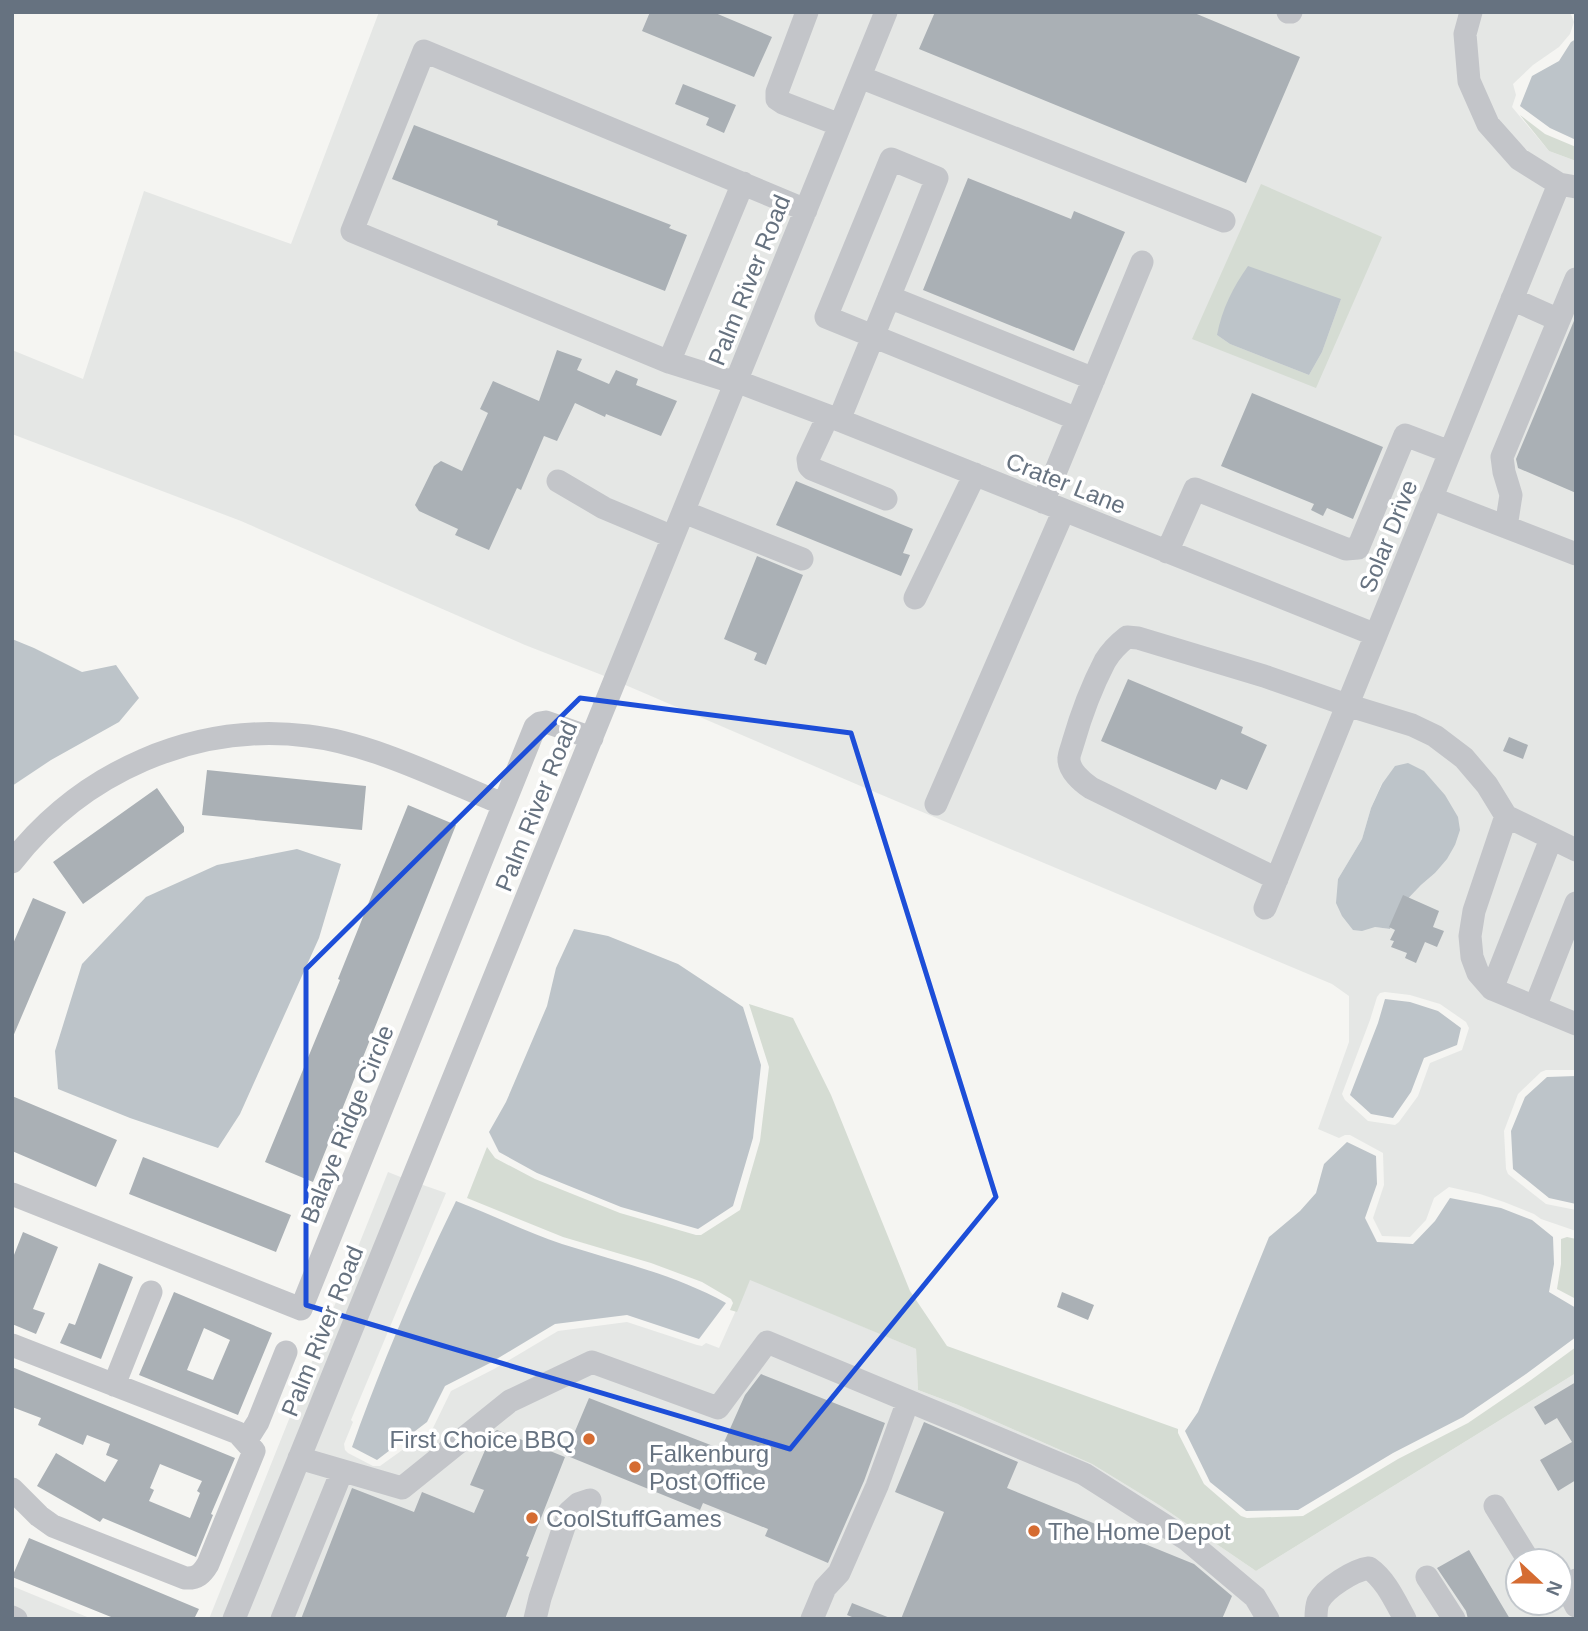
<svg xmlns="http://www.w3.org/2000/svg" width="1588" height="1631" viewBox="0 0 1588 1631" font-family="Arial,sans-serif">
<rect width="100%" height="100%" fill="#f5f5f2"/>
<path fill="#e5e7e5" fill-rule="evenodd" d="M379,12H877L607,677L525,645L241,521L12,434V350L83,379L144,191L291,244Z
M896,12H1462L1461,83L1548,187L1370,624L748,377Z
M1480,12H1570L1574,22L1570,34L1559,47L1533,65L1513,84L1516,95L1512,107L1549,151L1576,161V179L1562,176L1524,154L1495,121L1478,80L1474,35Z
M1565,193L1576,195V545L1442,494Z
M742,392L1364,639L1254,912L1270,919L1436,509L1576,563V1070H1546L1541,1072L1518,1094L1504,1131L1506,1169L1508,1174L1546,1204L1576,1210V1231L1541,1219L1534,1214L1504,1202L1480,1194L1449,1187L1434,1198L1426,1220L1410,1237L1382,1236L1373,1218L1384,1185L1383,1153L1350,1135H1345L1339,1138L1318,1129L1349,1042V996L1332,984L870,790L623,684ZM1382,783L1455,845L1435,873L1421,885L1399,908L1390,929L1375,927L1338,879L1362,839L1371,808ZM1385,992L1410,995L1440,1004L1466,1022L1469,1028L1462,1050L1430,1063L1418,1096L1399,1122L1395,1125L1368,1121L1345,1100L1342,1094L1370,1020L1377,997L1380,993Z
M388,1172L403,1178L224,1619H209Z
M420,1184L446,1193L351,1420L353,1422L344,1444L345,1450L348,1453L373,1466H380L433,1428L451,1391L494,1369L558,1331L627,1322L697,1345L702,1346L706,1343L719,1348L750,1279L916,1349L918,1390L958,1405L1092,1464L1159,1505L1256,1571L1576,1373V1619H244ZM1518,1561H1560V1603H1518Z
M12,1586L92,1619H12Z"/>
<path fill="#d5dcd3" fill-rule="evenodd" d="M1520,115L1545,134L1576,147V161L1549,151Z
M1261,184L1382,237L1316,388L1192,339ZM1341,299L1322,352L1309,375L1230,344L1217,335Z
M749,1004L793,1018L831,1095L910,1291L947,1346L1178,1429V1433L1204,1484L1241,1516L1247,1518L1303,1516L1398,1459L1468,1423L1531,1380L1576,1347V1373L1256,1571L1159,1505L1092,1464L958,1405L918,1390L916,1349L750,1280L737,1312L730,1310L733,1303L731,1299L702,1282L651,1263L563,1237L467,1198L487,1147L495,1158L535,1179L620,1213L696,1235H701L740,1210L760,1141L769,1067Z
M1567,1237L1576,1239V1299L1557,1289L1561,1264V1239Z"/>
<path fill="#bdc4c9" d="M1576,39V140L1550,128L1520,106L1532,76L1559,61L1571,42Z
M1248,266L1341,299L1322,352L1309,375L1230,344L1217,335C1222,309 1233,287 1248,266Z
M12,639L34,648L82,672L116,665L139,698L119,722L51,760L12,786Z
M1408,763L1424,771L1445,795L1458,817L1460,830L1455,845L1447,859L1435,873L1421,885L1399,908L1390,929L1375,927L1362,931L1353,930L1342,916L1336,903L1338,879L1362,839L1371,808L1382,784L1395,766Z
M297,849L341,864L319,938L240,1114L218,1148L130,1118L58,1089L55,1051L82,964L146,897L217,865Z
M574,929L608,936L678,964L743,1007L761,1065L753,1138L733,1206L698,1229L621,1207L537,1173L499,1152L489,1132L506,1102L547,1006L556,968Z
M1385,999L1410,1002L1438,1011L1461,1028L1457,1045L1424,1058L1411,1092L1393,1118L1371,1114L1350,1095L1378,1023Z
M1576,1076V1204L1549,1198L1513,1169L1511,1131L1525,1097L1547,1077Z
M1347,1142L1376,1156L1377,1184L1365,1218L1377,1242L1413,1244L1435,1221L1450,1198L1501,1208L1532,1220L1553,1237L1554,1264L1549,1292L1576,1308V1337L1526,1374L1463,1417L1393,1453L1298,1510L1246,1511L1210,1482L1185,1431L1198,1412L1269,1237L1300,1211L1316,1193L1324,1164Z
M456,1201C492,1215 527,1232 562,1244C618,1262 674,1274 726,1303L699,1339L627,1315L555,1324L490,1363L445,1386L427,1422L377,1460L352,1447C382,1363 417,1281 456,1201Z"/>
<path fill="#aab0b5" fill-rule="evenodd" d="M650,12H713L772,37L754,77L642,31Z
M935,12H1192L1300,57L1246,183L919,49Z
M683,84L736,105L724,133L706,125L709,118L675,104Z
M414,125L671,225L669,228L687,235L665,291L497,225L498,221L392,179Z
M968,178L1071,219L1074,211L1125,232L1074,351L923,290Z
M1576,316V493L1518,468L1516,459Z
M557,350L582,359L577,370L609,384L616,370L638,379L636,385L677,401L661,436L606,414L605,417L575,403L557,441L544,436L521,490L517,488L489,550L455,535L458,529L419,511L415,505L434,466L441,461L462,471L488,413L480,409L493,381L539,401Z
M1252,393L1383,447L1353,519L1327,508L1323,516L1311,510L1314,504L1221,466Z
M796,481L913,529L903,553L910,555L901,576L776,525Z
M757,556L803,575L766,665L754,660L757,653L724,639Z
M1128,679L1243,727L1241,733L1267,745L1247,790L1221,779L1216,790L1101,741Z
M1509,737L1528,745L1523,759L1503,751Z
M207,770L366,786L362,830L202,815Z
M157,788L184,827V832L83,904L53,862Z
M408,805L456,825L313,1182L265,1162L340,980L338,979Z
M1403,895L1439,911L1433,927L1444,931L1437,947L1425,942L1416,963L1405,958L1407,953L1391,947L1394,941L1390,940L1395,930L1389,927Z
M33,898L66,912L12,1039V946Z
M12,1096L117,1140L96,1187L12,1151Z
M143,1157L291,1215L276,1252L129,1194Z
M23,1232L58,1247L33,1309L45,1313L36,1334L12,1324V1260Z
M99,1263L133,1277L101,1359L60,1343L69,1323L75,1325Z
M174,1292L272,1333L238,1415L139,1375ZM204,1328L230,1340L213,1380L187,1370Z
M1062,1292L1094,1305L1088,1320L1057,1307Z
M12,1367L235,1458L211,1514L213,1515L196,1557L103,1518L100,1522L37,1486L56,1453L105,1482L118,1460L106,1455L110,1444L87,1435L83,1445L38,1425L41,1418L12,1407ZM160,1464L202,1481L197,1491L200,1493L190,1518L149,1501L154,1490L150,1488Z
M761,1374L885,1423L864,1481L828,1563L765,1536L768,1529L703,1503L700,1510L565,1455L589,1398L721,1449L745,1395Z
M1576,1382V1480L1558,1491L1540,1460L1572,1442L1557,1418L1545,1425L1534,1407Z
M924,1422L1018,1462L1007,1488L1194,1564L1232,1596L1222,1619H901L944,1512L895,1492Z
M497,1430L565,1457L526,1556L529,1557L505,1619H301L352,1488L414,1512L422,1492L474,1513L484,1490L470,1485L492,1434Z
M29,1538L199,1609L194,1619H116L12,1577Z
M1469,1550L1510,1619H1468L1466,1611L1437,1568Z
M852,1603L890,1618V1619H857L847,1615Z"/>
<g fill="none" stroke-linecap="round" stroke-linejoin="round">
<path stroke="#c3c5c9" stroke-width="23" d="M807,12L777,92V99L783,103L840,125
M1288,12H1291
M1471,12L1465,34L1469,81L1488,124L1519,159L1559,184L1576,187
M860,77L1224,221
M806,210L424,51L352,231L669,362L723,379L736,381L839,420L1376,635
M889,297L1094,379
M1512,299L1559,320
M669,362L743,183
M828,416L808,459L809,466L812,469L886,499
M839,420C872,340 905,259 937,178L891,159L826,317L1077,419
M558,481L604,508L673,537
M1431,498L1576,554
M1043,502L1142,262
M684,512L802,559
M1506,527L1511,495L1504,472L1502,457L1576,279
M1167,552L1195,489L1346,549L1358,548L1405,435L1450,452
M915,598L975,474
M936,804L1064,510
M1506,816L1576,850
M12,862C82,772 194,722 308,736C371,743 444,780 503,804
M1277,879L1091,788C1082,782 1068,770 1069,758C1069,754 1072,747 1073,743C1081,715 1092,686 1105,661C1111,651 1118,644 1127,637L1138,638L1264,676L1347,705L1412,725L1435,736L1464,758L1487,785L1506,816L1474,911L1470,936L1472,957L1478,973L1492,989L1576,1024
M1265,908L1559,184
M1492,989L1551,839
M1535,1007L1576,903
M12,1194L301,1309L535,727L540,723L546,722L592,738
M12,1345L238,1433L254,1451L208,1564C202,1574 197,1579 185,1578L53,1526L39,1516L12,1489
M114,1385L151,1292
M246,1441L258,1422L286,1352
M299,1458L402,1488L510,1401L592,1362L718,1408L767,1342L1084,1474L1186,1539L1255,1597L1268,1619
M1495,1506L1529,1561
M1427,1577L1454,1619
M1576,1580L1566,1586L1576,1606
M12,1617L16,1619
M234,1619L886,12
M282,1619L342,1471
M535,1619L540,1598L569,1512L578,1504L590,1500
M812,1619L825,1588L839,1573L877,1486L908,1401
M1316,1619C1316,1613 1316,1608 1318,1602C1325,1588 1354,1570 1369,1568C1386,1580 1395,1601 1405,1619"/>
</g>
<path fill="none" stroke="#1d4ed8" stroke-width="5" stroke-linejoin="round" d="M580,698L851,733L996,1197L790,1449L306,1305V969Z"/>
<g fill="#d56c32" stroke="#fff" stroke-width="2.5">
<circle cx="589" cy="1439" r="7"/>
<circle cx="635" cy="1467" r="7"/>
<circle cx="532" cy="1518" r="7"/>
<circle cx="1034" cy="1531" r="7"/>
</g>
<g text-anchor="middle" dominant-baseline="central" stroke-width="7" stroke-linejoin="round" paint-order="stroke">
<g font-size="24" fill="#667280" stroke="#fff">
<text transform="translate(749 280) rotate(-68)">Palm River Road</text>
<text transform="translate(1066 483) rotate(22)">Crater Lane</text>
<text transform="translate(1388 536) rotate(-68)">Solar Drive</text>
<text transform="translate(536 806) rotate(-68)">Palm River Road</text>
<text transform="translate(347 1124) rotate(-68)">Balaye Ridge Circle</text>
<text transform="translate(322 1331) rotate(-68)">Palm River Road</text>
</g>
<g font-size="24" fill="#667280" stroke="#fff" text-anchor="start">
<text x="575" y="1439" text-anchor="end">First Choice BBQ</text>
<text x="649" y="1453">Falkenburg<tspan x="649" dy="28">Post Office</tspan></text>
<text x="546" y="1518">CoolStuffGames</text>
<text x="1048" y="1531">The Home Depot</text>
</g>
</g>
<rect width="1588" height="1631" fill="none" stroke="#667280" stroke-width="28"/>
<g transform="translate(1539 1582) rotate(112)"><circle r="33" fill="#ffffff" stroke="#c2c7cc" stroke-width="2"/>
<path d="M0-5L12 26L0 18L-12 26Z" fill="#d56c32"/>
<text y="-10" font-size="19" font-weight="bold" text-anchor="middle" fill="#667280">N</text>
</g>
</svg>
